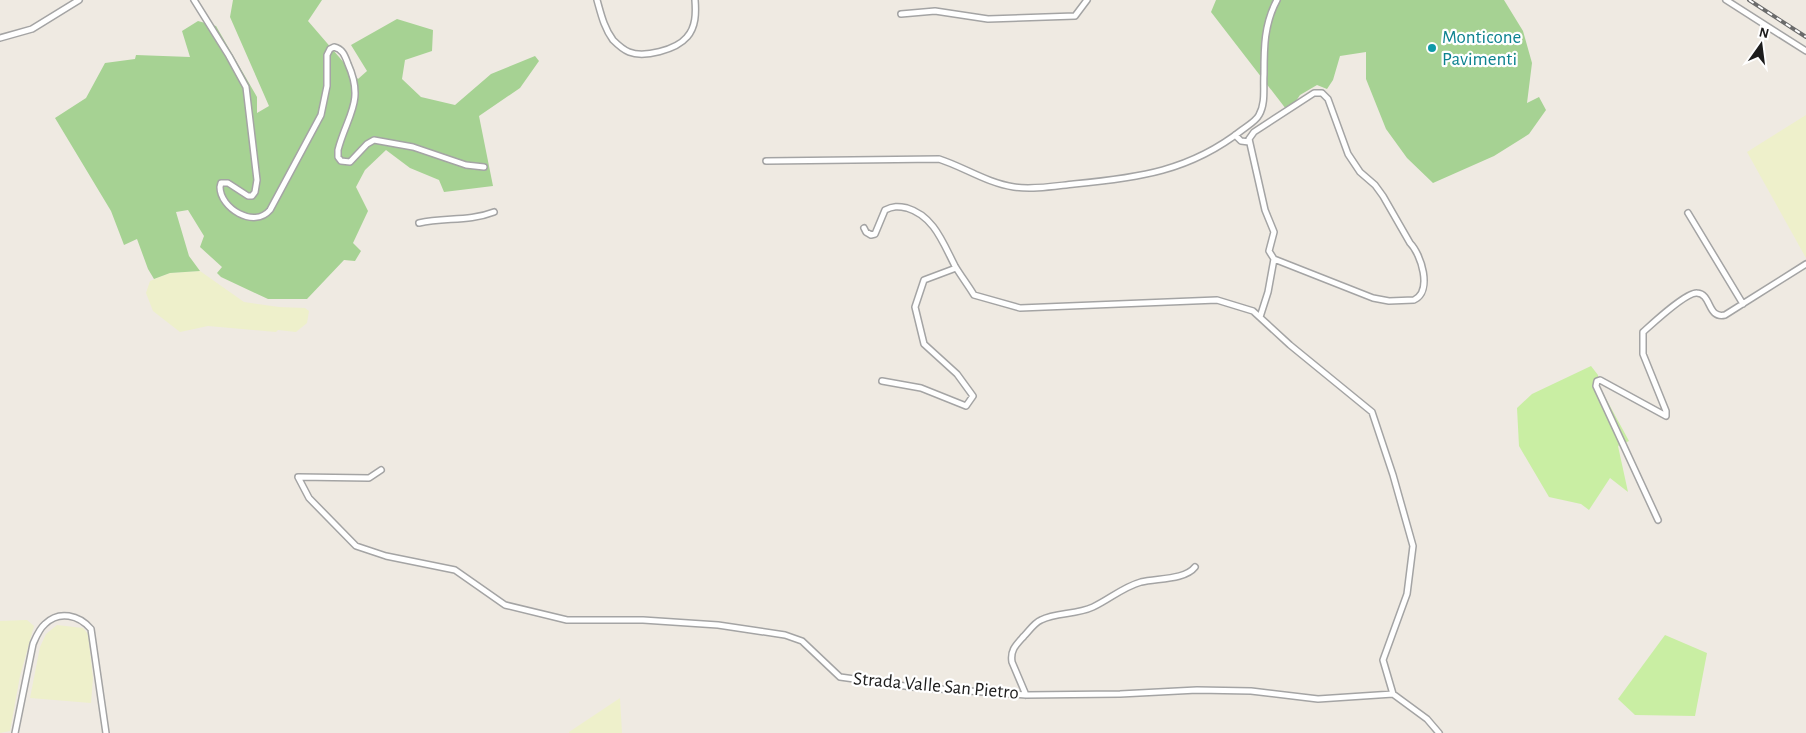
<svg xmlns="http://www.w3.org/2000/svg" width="1806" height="733" viewBox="0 0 1806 733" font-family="'Alegreya Sans',sans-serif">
<rect width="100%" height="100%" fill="#efeae2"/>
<path fill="#eef0cb" d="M1806,115V258L1747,152Z
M200,271L244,302L279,307L305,308L309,311L307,323L296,332L278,330L276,332L208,326L180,332L153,311L146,293L150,281L170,273Z
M27,620L34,626L20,676L10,731L0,733V621Z
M57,625L83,628L88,634L93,678L91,703L30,698L40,647L46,634Z
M620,698L622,733H569V732Z"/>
<path fill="#c9eea3" d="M1591,366L1598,375V384L1629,441L1618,446L1628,492L1610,478L1589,510L1581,504L1549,497L1519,446L1517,408L1532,394Z
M1665,635L1707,653L1695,716L1635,715L1618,699Z"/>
<path fill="#a6d293" d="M233,0H322L308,21L358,79L367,71L351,45L397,19L433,30L432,51L405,60L402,79L421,97L455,105L491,74L535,56L539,61L520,88L479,116L493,186L444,192L439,180L410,168L386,150L365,170L356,187L368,211L353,243L361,251L355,261L344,260L307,299H268L221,277L217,273L222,267L200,247L204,236L188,210L176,212L189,256L200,271L170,273L154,279L148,269L137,239L124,245L111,211L55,118L86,98L105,63L135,59L136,55L190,57L182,31L198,21L216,26L257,97V113L269,106L230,17Z
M1216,0H1504L1523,31L1532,63L1527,103L1539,97L1546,110L1529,134L1494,156L1433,183L1407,158L1386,129L1366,79V52L1340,56L1333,80L1327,89L1317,85L1300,95L1294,104L1286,109L1211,12Z"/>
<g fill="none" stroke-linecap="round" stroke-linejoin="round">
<g stroke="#a4a4a4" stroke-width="8">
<path id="minor" d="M194,0L229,56L246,87L257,180L255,192L252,196H248L228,183H221L220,187C220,208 254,229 270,210L321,115L327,86V55L330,49L334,47C343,49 345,56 348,64C365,102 347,115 338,150V157L341,161L350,162L367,144L374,140L413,147L466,165L484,167
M597,0C601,14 604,28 613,40C616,43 624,50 629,52C644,58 676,50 687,37C696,27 696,13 695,0
M1726,0L1806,51
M901,14L935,11L988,19L1075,16L1087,0
M0,38L32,29L79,0
M1235,135L1241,141L1249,142
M766,161L939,159C964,167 987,183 1014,187C1033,190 1055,186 1074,184C1138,178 1190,171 1242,130C1247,126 1256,121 1259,115C1266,103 1263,87 1264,74C1264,48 1264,24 1277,0
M1688,213L1743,304
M419,223C445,217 468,222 494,212
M864,228L866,232L871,235L875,234L885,210C893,206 898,206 907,208C934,216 943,243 955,266C961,276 968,285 974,295L1020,308L1217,300L1253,311L1290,345L1372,412L1393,475L1413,546L1407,594L1383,660L1393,694
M1260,317L1268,292L1274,259L1373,298L1389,301L1414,300C1433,291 1421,254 1410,243L1383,196L1375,185L1360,172L1348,154L1328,99L1322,93H1314L1254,132L1249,139L1265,210L1274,232L1269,251L1274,259
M882,381L921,388L966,406L973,396L957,374L924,344L915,307L924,280L956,268
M381,470L369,478L298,477L309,498L356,546L386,556L455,570L505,605L567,620H643L718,625L785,635L802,641L840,677L912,687L1026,695L1120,694L1197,690L1251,691L1318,699L1393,694L1427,719L1439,733
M1658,520L1596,386L1597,381L1600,380L1666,416V411L1643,354V332C1652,324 1686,292 1697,293C1712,294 1707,319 1725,315L1806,264
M1026,695L1012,662C1010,650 1016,645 1024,636C1029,631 1034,623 1041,620C1056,612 1076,615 1093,607C1110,599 1123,587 1141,582C1157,578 1185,580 1195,567
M15,733L33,644C36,637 39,629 45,624C59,610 79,615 91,629L106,733"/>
</g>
<use href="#minor" stroke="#fff" stroke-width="5"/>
<g stroke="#6b6b6b" stroke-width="4">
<path id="rail" d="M1749,0L1806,37"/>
</g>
<use href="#rail" stroke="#fff" stroke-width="2" stroke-dasharray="5.5" stroke-linecap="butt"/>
</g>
<circle fill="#0f9aa8" stroke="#fff" stroke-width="2" cx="1432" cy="48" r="5"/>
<g text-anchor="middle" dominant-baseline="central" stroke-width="4.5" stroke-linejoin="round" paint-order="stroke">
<g font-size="19" fill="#0d838f" stroke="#fff" text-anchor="start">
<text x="1442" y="37">Monticone<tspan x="1442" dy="22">Pavimenti</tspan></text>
</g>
<g font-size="19" fill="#1d1d1d" stroke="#fff">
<text transform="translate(936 686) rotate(5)">Strada Valle San Pietro</text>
</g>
</g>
<g transform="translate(1761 45) rotate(14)" stroke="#ffffff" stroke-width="4" paint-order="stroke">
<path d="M0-4L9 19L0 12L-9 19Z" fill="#1d1d1d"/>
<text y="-8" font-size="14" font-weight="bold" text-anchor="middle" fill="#1d1d1d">N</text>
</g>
</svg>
